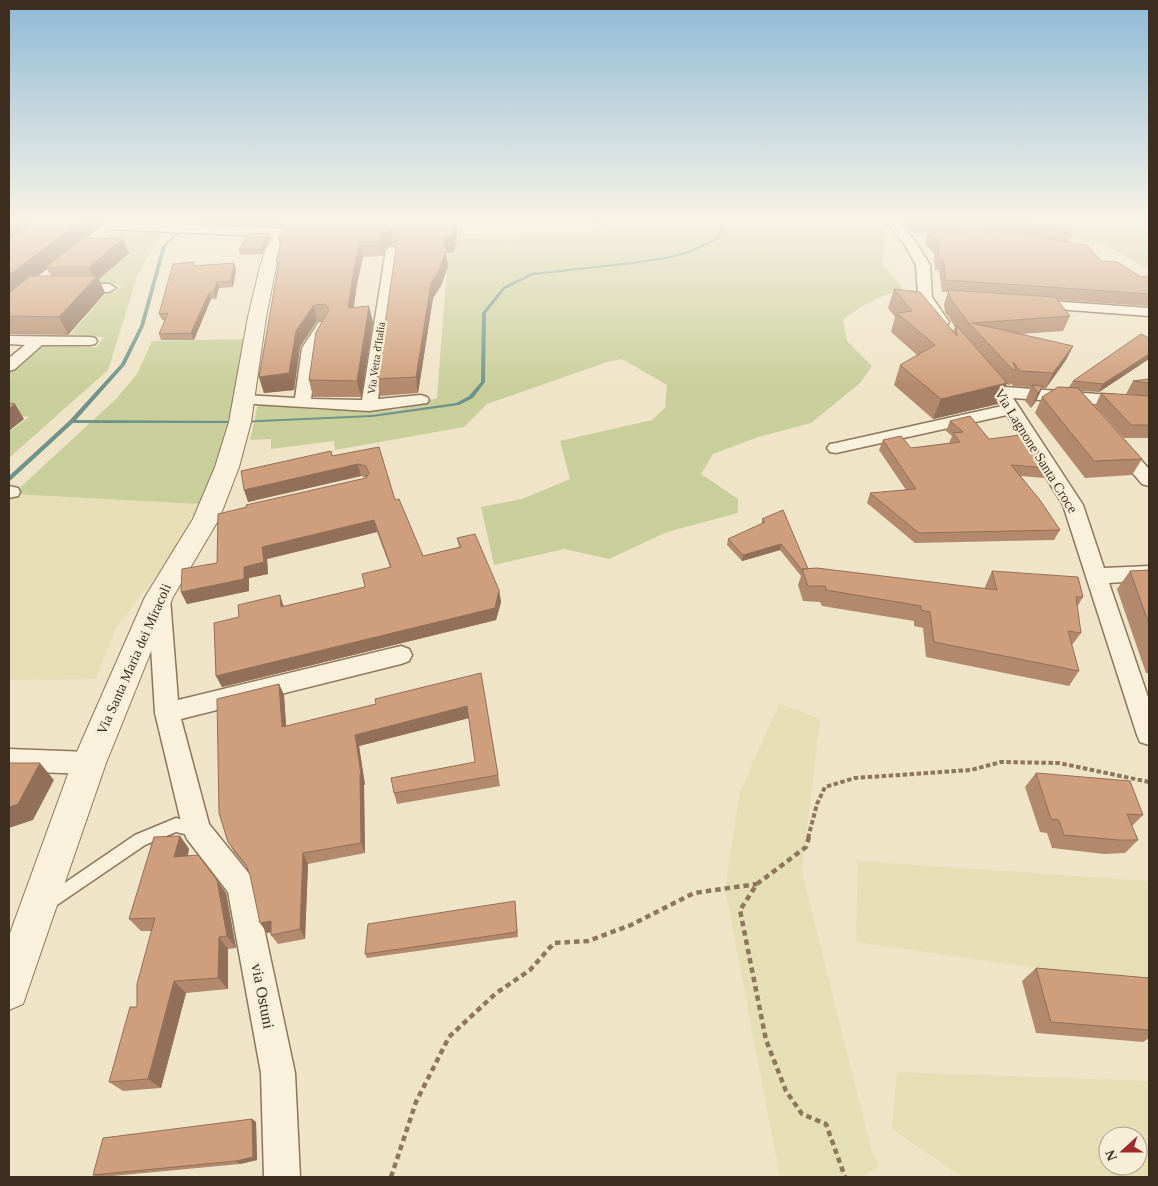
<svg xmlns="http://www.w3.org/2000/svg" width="1158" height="1186" viewBox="0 0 1158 1186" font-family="Georgia,serif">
<rect width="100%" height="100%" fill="#f0e4c8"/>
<path fill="#e6deb5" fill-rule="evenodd" d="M13,494L199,504L173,553L116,628L96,679L9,680V498Z
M779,704L820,719L802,871L870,1145L879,1167L862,1177H780L725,888L740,792Z
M858,861L1149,881V984L856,942Z
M897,1072L1149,1081V1177H962L892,1129ZM1108,1136H1138V1166H1108Z"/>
<path fill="#c9cf9b" d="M623,221H877C886,236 888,246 882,263L903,289C880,297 861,304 843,320L847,341L872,366L860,383L811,423L758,437L713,454L701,474L738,499V513L667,532L609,559L564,549L494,565L481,507L522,499L570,479L560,441L652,420L665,408L667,385L622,359L607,362L487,404L464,427L335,450L334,441L271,449V439L250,440L258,404L318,410H397L437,398L449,239L515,238L556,231L561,235L599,231L624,224Z
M988,221H1149V270L1106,245L1082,242L1067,233Z
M116,229L163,231L138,274L108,370L9,458V432L29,417L9,414V372L42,346L97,347L104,337L70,335L107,292H116L122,285L89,284L130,252L89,251Z
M247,339L230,437L213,479L199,504L13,494L116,399L137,374L152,341Z"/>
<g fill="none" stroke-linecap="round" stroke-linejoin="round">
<path fill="#6f938a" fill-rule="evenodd" d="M725,221H728L718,240L690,253L666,259L633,264L533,275L505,289L486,313L485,382L473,398L459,405L372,417L240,423H73L11,480L9,481V476L70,420L121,364L140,326L162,246L178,231L181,232L166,246L144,326L125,365L76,420L240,421L372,415L456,403L469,396L481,382L482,313L503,287L532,273L633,262L666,257L688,251L716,238Z"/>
<g stroke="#8d765c" stroke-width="3">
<path id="service" d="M176,818L202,825L204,830L202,835L197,837L176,832L145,845L54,907L49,910L44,907L41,902L44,897L135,835Z"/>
</g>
<g stroke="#8d765c" stroke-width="3">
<path id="minor" d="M886,221H898L915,241L930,265L932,297L949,322L947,325H937L918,297L916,265L905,245Z
M110,222L284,229L290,233L284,237L106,229L104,226L106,223Z
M392,246L398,250L378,399L421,395L427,397L429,400L427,403L369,411L238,403L236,400L238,397L244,395L295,398L302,348L319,322H329L331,325L318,348L311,399L362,400L386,250Z
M75,284H109L116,288L109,292L70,291L68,288Z
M1035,300L1149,308V316L1030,307L1028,304Z
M9,336L90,337L95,338L97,341L95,344L90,345H42L15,369L9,371V358L25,345L9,344Z
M984,368L990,370L1006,387L1149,398V408L1013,398L1083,505L1104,568L1149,566V580L1109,583L1149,700V745L1140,742L1137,735L1063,505L1007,415L836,453L830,452L827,448L830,444L836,443L1002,406L976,373L978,370Z
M1118,440L1124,441L1149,469V486L1142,484L1109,445L1112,441Z
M9,486L18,488L20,492L18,496L9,498Z
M159,590L167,593L170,598L178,700L401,646L409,649L412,655L409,661L401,664L181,719L209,824L251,876L255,886L295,1073L300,1177H264L261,1073L228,892L187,839L183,830L155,713L148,598L151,593Z
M9,749L89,752L98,755L102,763L98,771L89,774L9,771Z"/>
</g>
<g stroke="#8d765c" stroke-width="2">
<path id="tertiary" d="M289,221H306L290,236L282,248L276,267L266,317L251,422L239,467L219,519L173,597L106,763L23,1004L9,1010V936L72,763L145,597L193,519L215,467L229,422L248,317L260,267L266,248L278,230Z"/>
</g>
<path stroke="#8d765c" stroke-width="4" stroke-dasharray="4.5 2.5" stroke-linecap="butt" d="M808,838L817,804L825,787L855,778L971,770L1001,762L1059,763L1149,782"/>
<path stroke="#8d765c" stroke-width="4.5" stroke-dasharray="5.5 4" stroke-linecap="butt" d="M809,837L806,847L757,884L740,910L766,1040L786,1091L802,1114L826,1124L845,1177
M391,1177L416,1102L449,1037L495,994L530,970L554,943L588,941L631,925L694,893L757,884"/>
<use href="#service" fill="#faf1dc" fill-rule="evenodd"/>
<use href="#minor" fill="#faf1dc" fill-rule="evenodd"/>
<use href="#tertiary" fill="#faf1dc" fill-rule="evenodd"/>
</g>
<path fill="#b2896c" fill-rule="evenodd" d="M9,221L86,238L129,253L99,279L105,293L68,335L9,334V335ZM47,269L51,276H38Z
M198,221H287L279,227L199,224Z
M290,221H512L457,223L456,247H454V252L446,253L448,266L441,286L433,298L418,393L380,396L377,379L396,247L393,244L385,248L383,256L363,257L357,284L354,307L373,322L361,397H313L309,380L323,321H317L300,347L294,390L264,393L259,377L278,267L276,262L280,246L278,239Z
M901,221H1050L1074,231L1069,242L1101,261L1141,277L1149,276V306L1057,300L1070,316L1063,331L1020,334L1073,346L1066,360L1046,388H1042L1036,401L1031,408L1025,401L1031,387L1013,386L1011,383L1010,385L1006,384L998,404L933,419L894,385L900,365L917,355L891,332L895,317L888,308L894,289L953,331L955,327L945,312L944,304L948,292H942L939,270H935L934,253L925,244L928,233L1042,238L1012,233L980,231L913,233Z
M270,238L262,254L241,255L239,250Z
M234,263L236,270L233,287L219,288L216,299H211L194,340H161L159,334L165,320H162L159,314L195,266Z
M1149,338V359L1099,392L1081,391L1142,459L1132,475L1085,478L1035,413L1042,397L1069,387L1073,381Z
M1149,379V438H1124L1095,406L1101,393L1144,396L1126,394L1133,381Z
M950,421L989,439L1049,468L1044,478L1021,476L1060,530L1054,540L915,543L867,503L870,493L906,490L879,450L883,440L911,448L949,443L952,436L946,431Z
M379,447L395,500L423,556L459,547L457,538L499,590L501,602L496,620L222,687L216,676L284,606L365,587L390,567L377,532L267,559L268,574L249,578V591L187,604L181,592L217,563L247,507L366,478L361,476L248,502L331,451L333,456Z
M783,510L808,569L985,589V587L992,571L1083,597L1077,607L1081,633L1072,645L1079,671L1069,686L926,657L923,628L914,626V621L822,606L820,602L803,601L798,585L801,576L780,550L742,561L727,545L728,539L762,524V519Z
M1149,570V673H1146L1117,589L1130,571Z
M481,673L500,786L397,804L394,793L475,762L469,718L359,746L365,785H364L365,853L308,864L305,939L278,944L271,935V932L267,933L250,875L248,869L234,852L228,842L279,684L284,695L286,726L376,704Z
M1036,773L1143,815L1132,826L1138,840L1125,853L1104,854L1052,848L1047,833L1040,832L1025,787Z
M180,836L189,849L188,856L226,893L236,948L228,949V989L186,993L161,1088L123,1091L109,1082L137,1007L152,931H141L129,919Z
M515,901L518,937L367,958L365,954Z
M1036,968L1149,978V1038L1143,1042L1036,1033L1022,981Z
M252,1119L256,1122L257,1160L240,1164L102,1177H98L93,1175Z"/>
<path fill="#916f58" d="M12,221H40L9,246V223Z
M81,221H108L49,267H46L47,269L9,299V275Z
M277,221H287L279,227Z
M455,221H457V223L456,247L455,233Z
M588,221H615V222L588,225Z
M391,230L393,244L385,248L383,256L381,241L382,234Z
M453,233L454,252L446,253L448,266L441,286L433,298L418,393L416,377L431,283L444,238Z
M269,234L270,238L262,254L261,249Z
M123,239L129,253L99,279L105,293L68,335L59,317L94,279L89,267Z
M360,242L363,257L357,284L351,323L348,308L354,269Z
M234,263L236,270L233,287L231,281Z
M217,282L219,288L216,299L214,292Z
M209,293L211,299L194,340L191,333Z
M314,305L317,321L300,347L294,390L264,393L259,377L296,331Z
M369,306L373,322L361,397L357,381Z
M1073,346L1066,360L1046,388L1053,373Z
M1149,354V359L1099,392L1103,384Z
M1007,383L998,404L933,419L941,399Z
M1043,386L1036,401L1031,408L1038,393Z
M15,404L24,419L9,431V409Z
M358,464L361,476L248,502L244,490Z
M374,520L377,532L267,559L268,574L249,578V591L187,604L181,592L244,567L262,547Z
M781,544L780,550L742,561L743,555Z
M499,590L501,602L496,620L222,687L216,676Z
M280,595L284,607H281Z
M279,684L284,695L287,738L282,727Z
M467,706L469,718L359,746L365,785H364L365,853L361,843L355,735Z
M40,763L54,780L33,820L9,828V807Z
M180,836L189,849L184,870L174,857Z
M303,853L308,864L305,939L300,929Z
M217,880L226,893L236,948L227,936Z
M271,921L277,931L267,933L260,923Z
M219,937L228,949V989L218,978Z
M174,981L186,993L161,1088L148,1079Z
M252,1119L256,1122L257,1160L240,1164L236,1161Z"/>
<path fill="#cf9f7d" stroke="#916f58" d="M32,221H81L9,275V240Z
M290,221H455V233H453L452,237L444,238L446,250L439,271L431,283L416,377L377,379L398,235L391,230L382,234L381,241L360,242L354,269L348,308L369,306L357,381L309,380L316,332L329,310L325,304L314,305L296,331L289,373L259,377L279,262H276L282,239H278L280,234Z
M914,221H972L916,222Z
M989,221H1050L1067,223L1074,231L1016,222Z
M984,232L1016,234L1087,245L1101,261L1117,262L1141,277L1149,276V294L946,280L943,259H939L938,242L928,233Z
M248,233L269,234L261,249L239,250Z
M83,238L123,239L89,267H46Z
M194,262L193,266L234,263L231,281L217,282L214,292L209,293L191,333L159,334L168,313L159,314L173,264Z
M30,276H97L59,317L9,316V293Z
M894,289L920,292L957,336L956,325L1007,383L941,399L900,365L935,345L897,313L912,311Z
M948,290L1055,297L1070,316L972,323L1073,346L1053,373L1020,371L1013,362L1016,370H1013L968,322L950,298Z
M1141,334L1149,338V354L1103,384L1073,381Z
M1149,379V383L1133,381Z
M1032,385L1043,386L1038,393Z
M1058,387L1078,388L1142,459L1094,461L1042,397Z
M1101,393L1149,396V425H1131Z
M9,403L15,404L9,409Z
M970,416L989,439L1028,434L1049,468L1011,465L1040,500L1060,530L919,533L870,493L916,489L883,440L901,436L911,448L960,442L953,433L963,432L950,421Z
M379,447L395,500L399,499L423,556L461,547L457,538L475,534L499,590L495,608L216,676L214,623L239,617L238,605L280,595L281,607L365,587L362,574L391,567L374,520L262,547L264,562L244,567V579L181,592L182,569L217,563L218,514L247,507L246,505L366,478L369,473L366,466L358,464L244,490L241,471L331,451L332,456Z
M783,510L808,569H802L803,571L781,544L743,555L728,539L765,522L762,519Z
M817,568L997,590L992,571L1078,577L1083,597H1076L1081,633L1068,631L1079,671L934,642L930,612L921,610V606L826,590L825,586H808L802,569Z
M1149,570V624L1130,571Z
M481,673L498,775L394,793L391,778L475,762L467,706L355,735L361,774H360L361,843L303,853L300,929L271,935V921L260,923L250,875L246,865L228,842L219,813L217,699L279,684L282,727L376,704L375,699Z
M9,763H40L18,804L9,807Z
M1036,773L1130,781L1143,815L1127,814L1138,840H1118L1064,835L1059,820L1051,819Z
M180,836L174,857L198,855L217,880L227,936L219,937L218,978L174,981L148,1079L109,1082L130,1007H137V984L155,918L129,919L154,837Z
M515,901L517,932L365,954L368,924Z
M1036,968L1149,978V1030L1051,1022Z
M252,1119L253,1157L236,1161L93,1175L103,1138Z"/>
<linearGradient id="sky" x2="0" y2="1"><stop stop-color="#8fbad6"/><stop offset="0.57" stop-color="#f8f3e6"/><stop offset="1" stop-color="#f8f3e6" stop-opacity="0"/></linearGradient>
<rect width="1158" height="387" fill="url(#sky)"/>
<g text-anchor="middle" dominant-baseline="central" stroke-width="4.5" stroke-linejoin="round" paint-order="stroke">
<g font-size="11" fill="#3d2e20" stroke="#f7eed8">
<text transform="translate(376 358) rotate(-82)">Via Vetta d'Italia</text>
</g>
<g font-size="14" fill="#3d2e20" stroke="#f7eed8">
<text transform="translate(1036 451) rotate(58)">Via Lagnone Santa Croce</text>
<text transform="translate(134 659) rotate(-66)">Via Santa Maria dei Miracoli</text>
</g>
<g font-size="16" fill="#3d2e20" stroke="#f7eed8">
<text transform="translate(263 996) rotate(79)">via Ostuni</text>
</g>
</g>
<rect width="1158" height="1186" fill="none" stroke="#3d2e20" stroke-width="20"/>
<g transform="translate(1123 1151) rotate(249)"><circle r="24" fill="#f7eed8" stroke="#ada18e"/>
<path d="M0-4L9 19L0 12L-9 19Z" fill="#9e2a2b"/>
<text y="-8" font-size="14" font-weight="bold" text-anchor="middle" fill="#3d2e20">N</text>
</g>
</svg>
